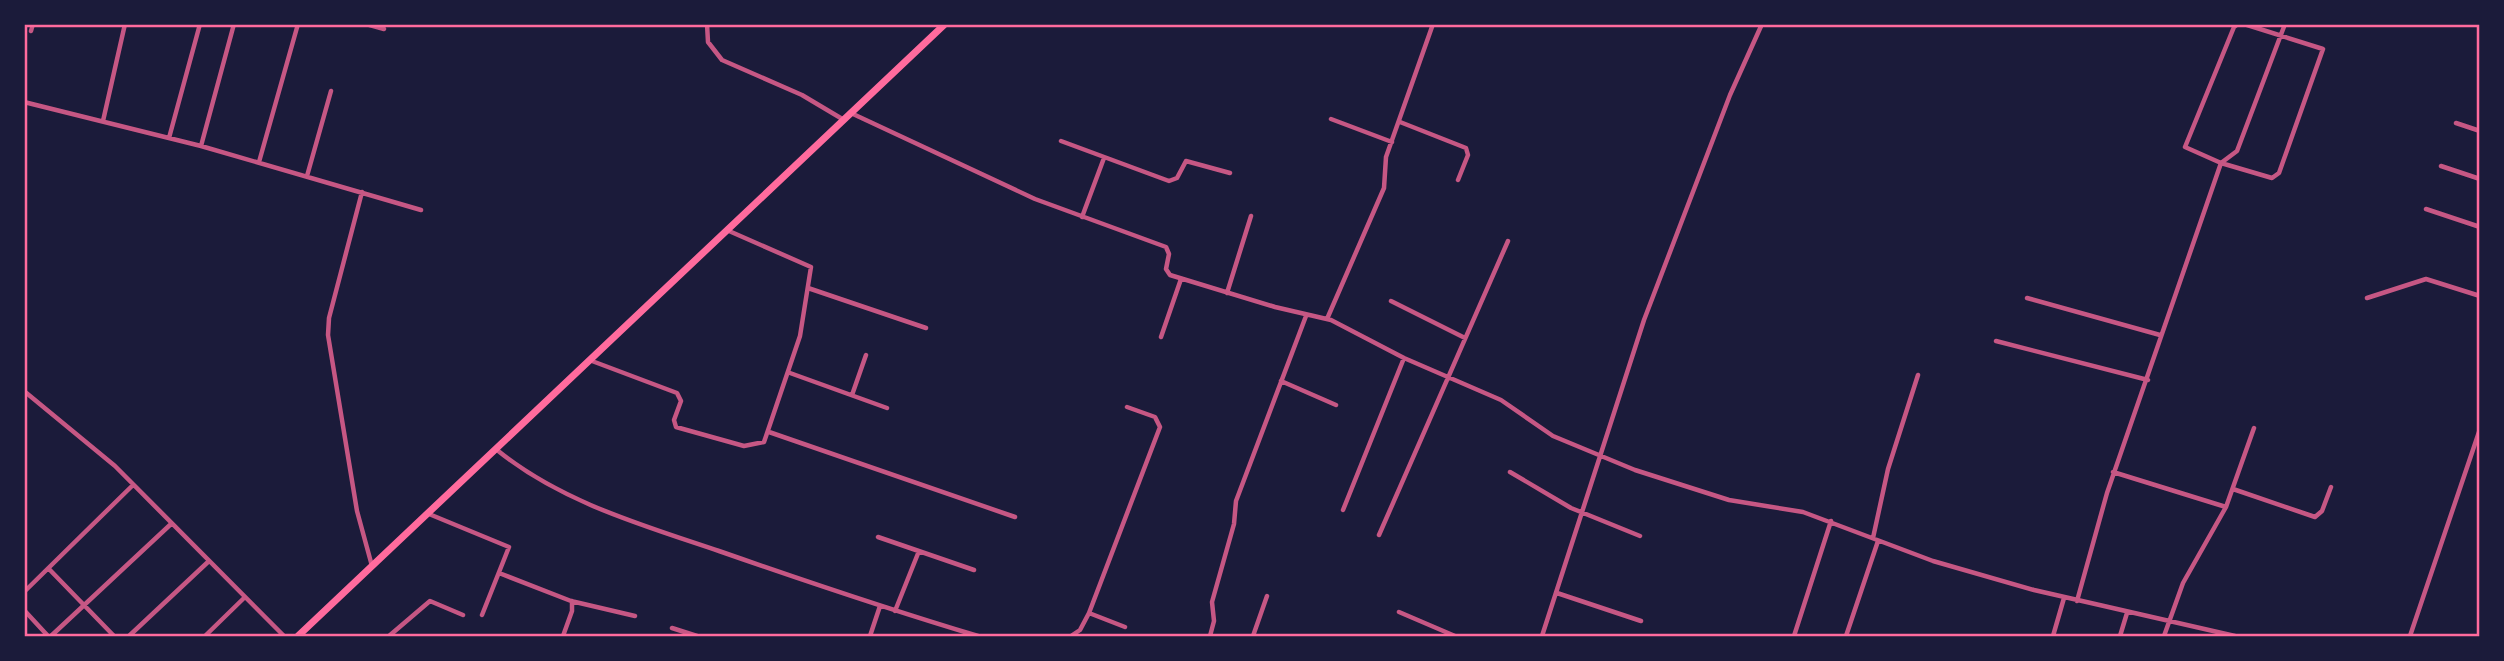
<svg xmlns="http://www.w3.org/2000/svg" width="2504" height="661" viewBox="0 0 2504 661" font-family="Montserrat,sans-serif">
<rect width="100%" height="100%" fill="#1b1b3a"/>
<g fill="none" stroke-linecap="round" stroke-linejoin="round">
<path stroke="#c65784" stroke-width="4.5" d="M366,24L384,29
M707,24L708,42L722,60L802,95L844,120
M2238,24L2234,27L2185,147L2221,163L2272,178L2279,173L2323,49L2244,24
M31,31L33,24
M24,102L201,146L421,210
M853,114L1035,199L1166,247L1169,254L1166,269L1170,275L1275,307L1331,320L1404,358L1501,400L1553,436L1635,470L1729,500L1803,512L1933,561L2034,590L2235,636
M1331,119L1392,142
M103,121L125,24
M1400,122L1466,148L1468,155L1458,180
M2456,123L2480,131
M169,138L200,24
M1061,141L1169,181L1177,178L1186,161L1230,173
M201,146L234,24
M259,162L298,24
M2441,166L2480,179
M307,176L331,91
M362,192L329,318L328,335L357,511L372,566
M2426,209L2480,227
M1082,217L1104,158
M808,288L926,328
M1227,293L1251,216
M2027,298L2160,335
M2367,298L2426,279L2480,296
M1391,301L1465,338
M1327,319L1384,188L1386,157L1433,24
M1161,337L1181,279
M1996,341L2148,380
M592,361L677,393L681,401L674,420L676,427L744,446L764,442L800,336L811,267L729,231
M790,373L887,408
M1281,381L1336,405
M24,391L115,466L284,636
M852,395L866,355
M769,432L1015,517
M497,450C561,502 642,525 719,551C805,581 891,610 978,636
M1510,472L1571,508L1640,536
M2113,472L2226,507
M2233,489L2315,517L2322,511L2331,487
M1343,510L1404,358
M429,514L509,547L482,615
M1379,535L1508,241
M878,537L974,570
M1873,538L1888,469L1918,375
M49,569L114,636
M499,573L571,601L635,616
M24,592L133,485
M1557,593L1641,621
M2077,601L2107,493L2221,163L2237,151L2285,24
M24,610L48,636
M895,611L919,551
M1399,612L1455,636
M1089,613L1125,627
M672,628L697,636
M51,636L171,524
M129,636L209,561
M205,636L244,598
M389,636L430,601L463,615
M563,636L572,611V601
M870,636L880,606
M1071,636L1080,630L1089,613L1160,427L1155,417L1127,407
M1210,636L1214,621L1212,602L1234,524L1236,501L1306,316
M1253,636L1267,596
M1542,636L1644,320L1730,95L1762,24
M1794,636L1831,521
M1846,636L1878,541
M2053,636L2064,598
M2120,636L2127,613
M2164,636L2183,583L2226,507L2254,428
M2410,636L2480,429"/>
<path stroke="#ff6b9d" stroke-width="7" d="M298,636L945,24"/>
</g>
<rect width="2504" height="661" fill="none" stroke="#1b1b3a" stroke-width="52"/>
<rect x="26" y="26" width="2452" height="609" fill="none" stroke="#ff6b9d" stroke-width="2.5"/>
</svg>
